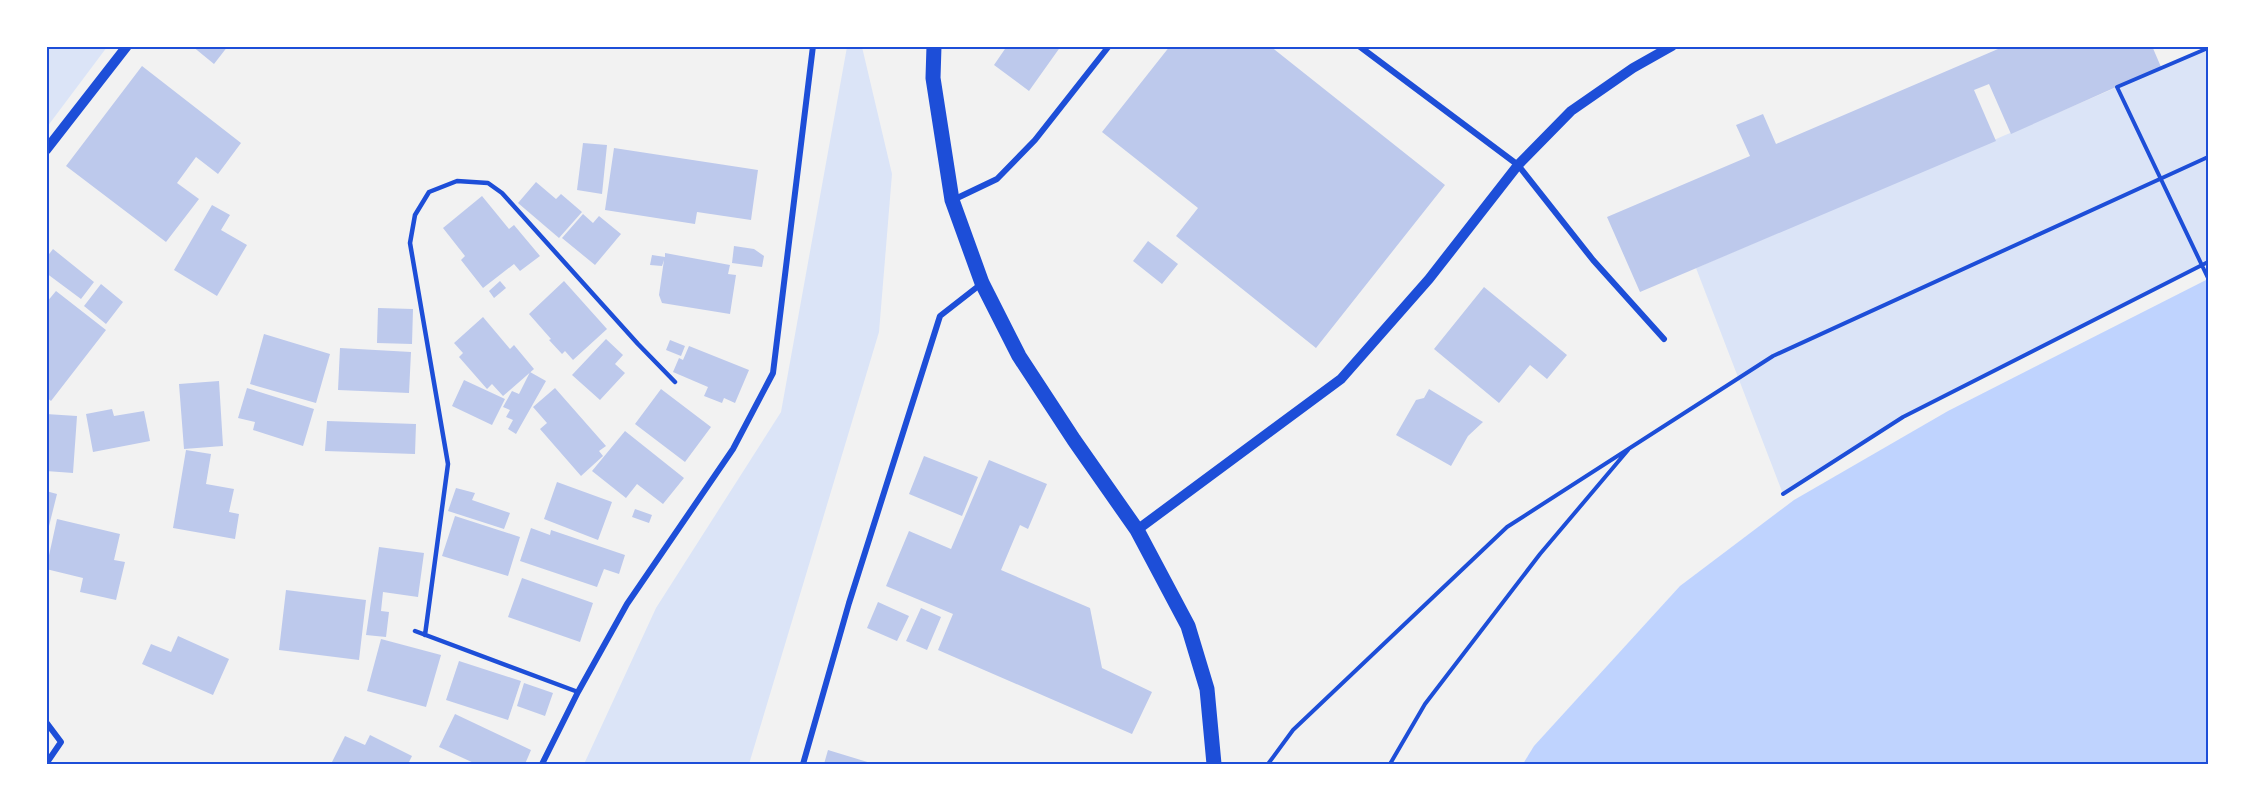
<svg xmlns="http://www.w3.org/2000/svg" width="2255" height="811" viewBox="0 0 2255 811" font-family="'Varela Round',sans-serif">
<rect width="100%" height="100%" fill="#f2f2f2"/>
<path fill="#dbe4f7" d="M47,46L107,47L47,127L46,47Z
M847,47H862L892,174L879,332L749,764H584L656,608L781,412Z
M2208,48V262L1903,417L1783,494L1696,268Z"/>
<path fill="#bfd3fe" d="M2208,279V764H1523L1534,746L1680,586L1794,500L1948,411Z"/>
<path fill="#bdc9ec" d="M192,46H228L214,64Z
M1007,46H1061L1029,91L994,65Z
M1170,46H1270L1445,185L1316,348L1176,236L1198,208L1102,132Z
M2005,46H2152L2161,67L2011,134L1989,84L1974,90L1996,141L1640,292L1607,217L1750,156L1736,125L1763,114L1776,144Z
M142,66L241,143L218,174L196,157L177,183L199,199L166,242L66,166Z
M583,143L607,145L602,194L577,190Z
M614,148L758,170L751,220L697,212L695,224L605,210Z
M536,182L556,199L561,194L582,212L559,238L518,203Z
M482,196L509,229L514,225L540,256L520,271L514,264L483,288L461,260L465,256L443,228Z
M212,205L230,215L221,230L247,245L217,296L174,270Z
M583,214L593,223L599,216L621,234L595,265L562,238Z
M1148,241L1178,264L1162,284L1133,261Z
M734,246L754,249L764,256L762,267L732,263Z
M53,249L94,282L81,299L46,273V258Z
M665,253L730,265L728,274L736,275L730,314L662,303L659,295L664,260L662,266L650,265L652,255L665,257Z
M500,281L506,288L494,298L489,291Z
M564,281L607,329L573,360L565,351L562,354L549,340L551,339L529,314Z
M101,284L123,302L106,324L84,306Z
M1484,287L1567,355L1547,379L1530,365L1499,403L1434,349Z
M56,291L106,330L51,401L46,397V303Z
M378,308L413,309L412,344L377,343Z
M483,317L510,349L514,345L534,369L503,396L492,384L487,389L459,357L463,353L454,343Z
M264,334L330,354L316,403L250,384Z
M606,339L623,355L615,364L625,373L600,400L572,375Z
M670,340L685,346L681,356L666,350Z
M689,346L749,370L735,403L724,398L722,403L704,396L708,387L673,372L679,358L683,360Z
M340,348L411,352L409,393L338,390Z
M530,372L546,381L516,434L508,429L513,420L506,417L510,410L503,407L512,391L519,394Z
M464,380L505,399L492,425L452,406Z
M219,381L223,446L184,449L179,384Z
M247,388L314,409L303,446L253,430L255,422L238,418Z
M555,388L606,446L599,451L603,456L581,476L540,429L547,423L533,407Z
M661,389L711,427L685,462L635,424Z
M1429,389L1483,422L1468,436L1451,466L1396,435L1416,400L1424,398Z
M112,409L114,416L144,411L150,441L93,452L86,414Z
M46,414L77,416L73,473L46,471Z
M327,421L416,424L415,454L325,451Z
M625,431L684,478L663,504L637,484L626,498L592,471Z
M186,450L211,454L206,484L234,489L229,512L239,514L235,539L173,528Z
M924,456L978,477L962,516L909,494Z
M989,460L1047,484L1028,529L1020,525L1001,570L1090,608L1102,668L1152,692L1132,734L938,650L953,614L886,586L909,531L951,549Z
M557,482L612,502L598,540L544,519Z
M456,488L475,493L472,500L510,513L504,529L448,511Z
M46,491L57,494L47,534H46Z
M635,509L652,515L649,523L632,517Z
M455,516L520,537L508,576L442,556Z
M57,519L120,534L114,560L125,562L116,600L80,592L83,578L46,569Z
M531,528L550,535L551,530L625,555L619,574L604,569L597,587L520,561Z
M379,547L424,553L418,597L383,592L381,611L389,612L386,637L366,635Z
M522,578L593,603L580,642L508,617Z
M286,590L366,600L359,660L279,650Z
M878,602L909,616L897,641L867,628Z
M921,608L941,617L927,650L906,641Z
M178,636L229,659L213,695L142,664L151,644L171,652Z
M381,639L441,655L426,707L367,691Z
M459,661L521,681L508,720L446,700Z
M524,683L553,693L545,716L517,706Z
M455,714L531,750L525,764H476L439,747Z
M370,735L412,756L408,764H331L345,736L365,745Z
M828,750L874,764H824Z"/>
<g fill="none" stroke-linecap="round" stroke-linejoin="round">
<path stroke="#1d4ed8" stroke-width="4" d="M2208,48L2117,87L2208,278
M1783,494L1903,417L2208,262
M1268,764L1293,730L1507,527L1773,356L2208,157
M1390,764L1425,704L1540,554L1628,450"/>
<path stroke="#1d4ed8" stroke-width="4.5" d="M415,631L578,692
M425,635L448,464L410,243L415,215L429,192L457,181L488,183L502,193L638,344L675,382"/>
<path stroke="#1d4ed8" stroke-width="6" d="M1359,46L1518,165L1593,260L1664,339
M953,200L997,179L1035,140L1109,46
M46,722L61,742L46,764
M542,764L578,692L627,604L733,449L773,373L813,46
M803,764L849,603L940,316L981,284"/>
<path stroke="#1d4ed8" stroke-width="10" d="M46,150L127,46
M1137,530L1341,379L1429,279L1518,165L1571,111L1633,68L1672,46"/>
<path stroke="#1d4ed8" stroke-width="15" d="M934,46L933,78L952,200L982,283L1019,356L1074,440L1137,530L1188,626L1207,689L1214,764"/>
</g>
<rect width="2255" height="811" fill="none" stroke="#ffffff" stroke-width="96"/>
<rect x="48" y="48" width="2159" height="715" fill="none" stroke="#1d4ed8" stroke-width="2"/>
</svg>
